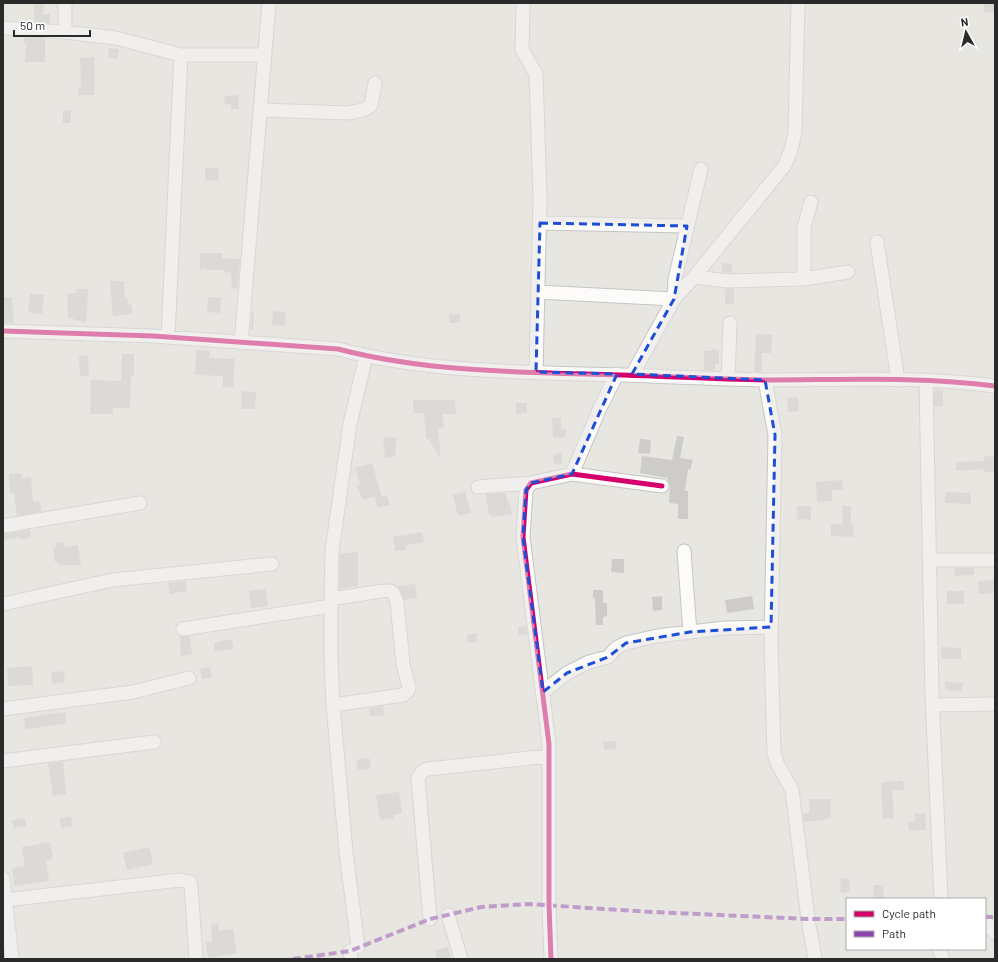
<svg xmlns="http://www.w3.org/2000/svg" width="998" height="962" viewBox="0 0 998 962" font-family="Barlow,sans-serif">
<rect width="100%" height="100%" fill="#e8e6e1"/>
<path fill="#cdccc8" d="M34,3H44L43,14H50V23L34,22Z
M984,3H995V12L984,13Z
M24,37L45,39V62H25L26,43H24Z
M109,48L119,49L117,59L108,58Z
M94,57L95,80L94,95H78L79,87H81L80,58Z
M238,95L239,109H231V104L225,105L224,96Z
M63,110H71V123H63Z
M205,168H218L219,180L205,181Z
M200,253H222V258L240,259L237,288L232,289L231,273L225,272V270H206V268L200,269Z
M722,263L732,264V273L722,272Z
M110,281H124L125,299H128L129,305H132V314L113,316Z
M77,289H88L87,317L86,322L73,320L74,318H68L67,294L76,293Z
M725,289H734V304H725Z
M30,294L44,295L42,314L28,312Z
M3,297H12L14,323H3Z
M208,297L221,298L220,313L207,312Z
M273,311L286,312L285,326L272,325Z
M252,312H254L253,330L250,329Z
M449,314L460,315L459,323H449Z
M756,334L772,335L771,353H762V372H754Z
M711,349L719,350V364H715V371L704,370V351H711Z
M196,350L210,351L209,358L235,359L233,388L223,387V376L195,375Z
M122,354H134V376H131L130,408H113V414H90L91,380L121,381Z
M88,355L89,376H80L79,356Z
M934,390H943V406H934Z
M242,391L256,392L255,409H241Z
M798,397L799,411L788,412L787,398Z
M413,400H455L456,414H442L444,427L438,428L441,460L429,439H426L424,413H413Z
M516,403H527V413L516,414Z
M552,418H561V429H566V437L553,438Z
M677,436L684,437L680,458L693,460L690,470L688,469L685,491H688V519H678V504L669,503L670,487L667,478L640,473L642,456L672,460Z
M396,437L397,446H395L396,456L385,458L383,438Z
M640,439L651,440L650,454L638,453Z
M562,453V463L554,464L553,454Z
M985,456L995,457V472H984V469L956,471V462L984,461Z
M372,463L382,497L387,495L390,505L378,508L374,497L363,500L362,496L361,497L357,485H360L355,468Z
M22,473V478L31,477L33,502L40,501L41,512L17,516L14,493H10L9,474Z
M842,480L843,490H832V501L817,502L816,482Z
M465,492L471,513L458,516L453,495Z
M945,492L971,493V504L945,503Z
M506,493L508,503H510L512,514L492,517V515H489L486,494Z
M797,506H811V520L797,519Z
M842,506H851V525H854L853,537L831,536V524H843Z
M30,530L31,538L20,539V537L3,540V534Z
M422,532L424,542L406,545V550L395,551L393,537Z
M64,542V547L78,545L81,565H59L58,562H55L53,548L56,547V543Z
M358,552V586L339,589L340,554Z
M612,559H624V573L611,572Z
M954,568H974V575L955,576Z
M995,580V593L979,594L978,581Z
M185,581L187,591L170,594L168,583Z
M415,584L417,598L404,600L398,586Z
M266,589L268,606L251,608L249,591Z
M593,590H603V603H607V616L603,617V625H596L595,598H593Z
M947,591H964V604H947Z
M662,596V610L653,611L652,597Z
M752,596L754,609L727,613L725,600Z
M526,626L527,634L519,635L518,627Z
M476,633L478,642L468,643L467,635Z
M180,636H190L192,655L181,656Z
M232,639L234,649L215,651L214,643Z
M941,647L961,648V659H941Z
M32,666L33,685L8,686L7,668Z
M210,667L212,677L202,679L200,669Z
M64,671L65,682L52,684L51,673Z
M945,682L963,683L962,691L945,690Z
M383,706L384,715L370,717L369,708Z
M65,712L66,724L25,729L24,718Z
M603,741H616V749L604,750Z
M369,758L371,768L358,770L356,760Z
M63,762L66,794L53,796L48,763Z
M903,781L904,790H892L894,818L883,819L881,782Z
M399,792L402,813L393,815L394,818L380,820L376,795Z
M810,799H830L831,818L824,819L825,820L804,822L803,813H809Z
M915,813H925L926,830L909,831L908,822L915,821Z
M71,816L73,826L61,828L60,818Z
M25,818L26,826L14,828L12,820Z
M50,842L53,859L46,860L49,881L14,886L12,868L25,866L22,847Z
M149,847L153,864L127,870L123,853Z
M849,878L850,892L841,893L840,879Z
M873,885H883L884,899H874Z
M219,924V931L233,929L237,953L208,958L206,942L212,941L211,925Z
M448,947L451,959H437L435,950Z"/>
<g fill="none" stroke-linecap="round" stroke-linejoin="round">
<g stroke="#c6c5c5" stroke-width="15">
<path id="minor" d="M523,3L522,50L536,74L540,198L536,372
M3,28L65,32L116,38L181,55L168,337
M65,32V3
M181,55H265
M260,110L348,113C356,111 366,111 371,105L375,83
M540,223L687,226
M877,242L898,380
M694,277L728,281L804,279L848,272
M804,279V227L811,202
M538,292L674,299L694,277L785,165L791,150L795,132L798,3
M3,331L153,336L338,349C418,370 503,372 585,374C645,375 706,379 767,380C843,380 919,376 995,386
M241,343L269,3
M632,375L674,299L675,279L701,169
M728,378L730,323
M765,380L775,435L771,644L774,753L777,763L792,790L808,919L815,959
M926,380L932,694L941,899
M572,474L600,408L617,374
M478,487L531,483
M3,526L140,503
M684,551L690,632
M930,560H995
M331,599C340,598 387,589 391,591C395,593 395,599 397,602L403,664L409,687L408,691L403,695L333,705
M3,604L112,580L272,564
M183,629L331,606
M543,692L567,673L589,662L608,657L616,648L626,643L657,636L690,632L725,628L771,627
M933,705L995,704
M3,709L133,692L189,678
M3,761L154,742
M3,878L12,959
M5,900L180,880L190,882L191,886L196,959
M448,915L461,959
M430,919L418,778L423,771L428,769L549,756
M985,921L995,933
M358,947L346,852L333,705L331,656V599L332,551L350,424L366,356
M939,949L943,959
M350,951L351,959
M551,959L549,905V744L523,537L526,490L531,483L572,474L662,486"/>
</g>
<use href="#minor" stroke="#fcfbfa" stroke-width="13"/>
<path stroke="#8e44ad" stroke-width="4" stroke-dasharray="8 4" stroke-linecap="butt" d="M985,917H995
M293,959L350,951L430,919L481,907L527,904L654,912L808,919H847"/>
<g stroke="#fff" stroke-width="8">
<path id="cycleway" d="M3,331L153,336L338,349C418,370 503,372 585,374C645,375 706,379 767,380C843,380 919,376 995,386
M551,959L549,905V744L523,537L526,490L531,483L572,474L662,486"/>
</g>
<use href="#cycleway" stroke="#d6006c" stroke-width="5"/>
</g>
<path d="M0 0H998V962H0ZM540,223L687,226L674,299L632,374L765,380L775,435L771,627L690,632L626,643L608,657L567,673L543,692L523,537L526,490L531,483L572,474L617,374L536,372Z" fill="#e8e6e1" fill-opacity=".55" fill-rule="evenodd"/>
<path fill="none" stroke="#1d4ed8" stroke-width="3" stroke-dasharray="8 5" stroke-linejoin="round" d="M540,223L687,226L674,299L632,374L765,380L775,435L771,627L690,632L626,643L608,657L567,673L543,692L523,537L526,490L531,483L572,474L617,374L536,372Z"/>
<rect width="998" height="962" fill="none" stroke="#2a2a2a" stroke-width="8"/>
<rect x="846" y="898" width="140" height="52" fill="#ffffff" stroke="#aaaaaa"/>
<rect x="854" y="911" width="20" height="6" fill="#d6006c" stroke="#aaaaaa"/>
<text x="882" y="918" font-size="12" fill="#2a2a2a">Cycle path</text>
<rect x="854" y="931" width="20" height="6" fill="#8e44ad" stroke="#aaaaaa"/>
<text x="882" y="938" font-size="12" fill="#2a2a2a">Path</text>
<g transform="translate(966 32) rotate(352)" stroke="#ffffff" stroke-width="3" paint-order="stroke">
<path d="M0-3L7 15L0 10L-7 15Z" fill="#2a2a2a"/>
<text y="-6" font-size="11" font-weight="bold" text-anchor="middle" fill="#2a2a2a">N</text>
</g>
<path d="M14 30v6h76v-6" fill="none" stroke="#2a2a2a" stroke-width="2"/>
<text x="20" y="30" font-size="12" fill="#2a2a2a" stroke="#ffffff" stroke-width="3" paint-order="stroke">50 m</text>
</svg>
